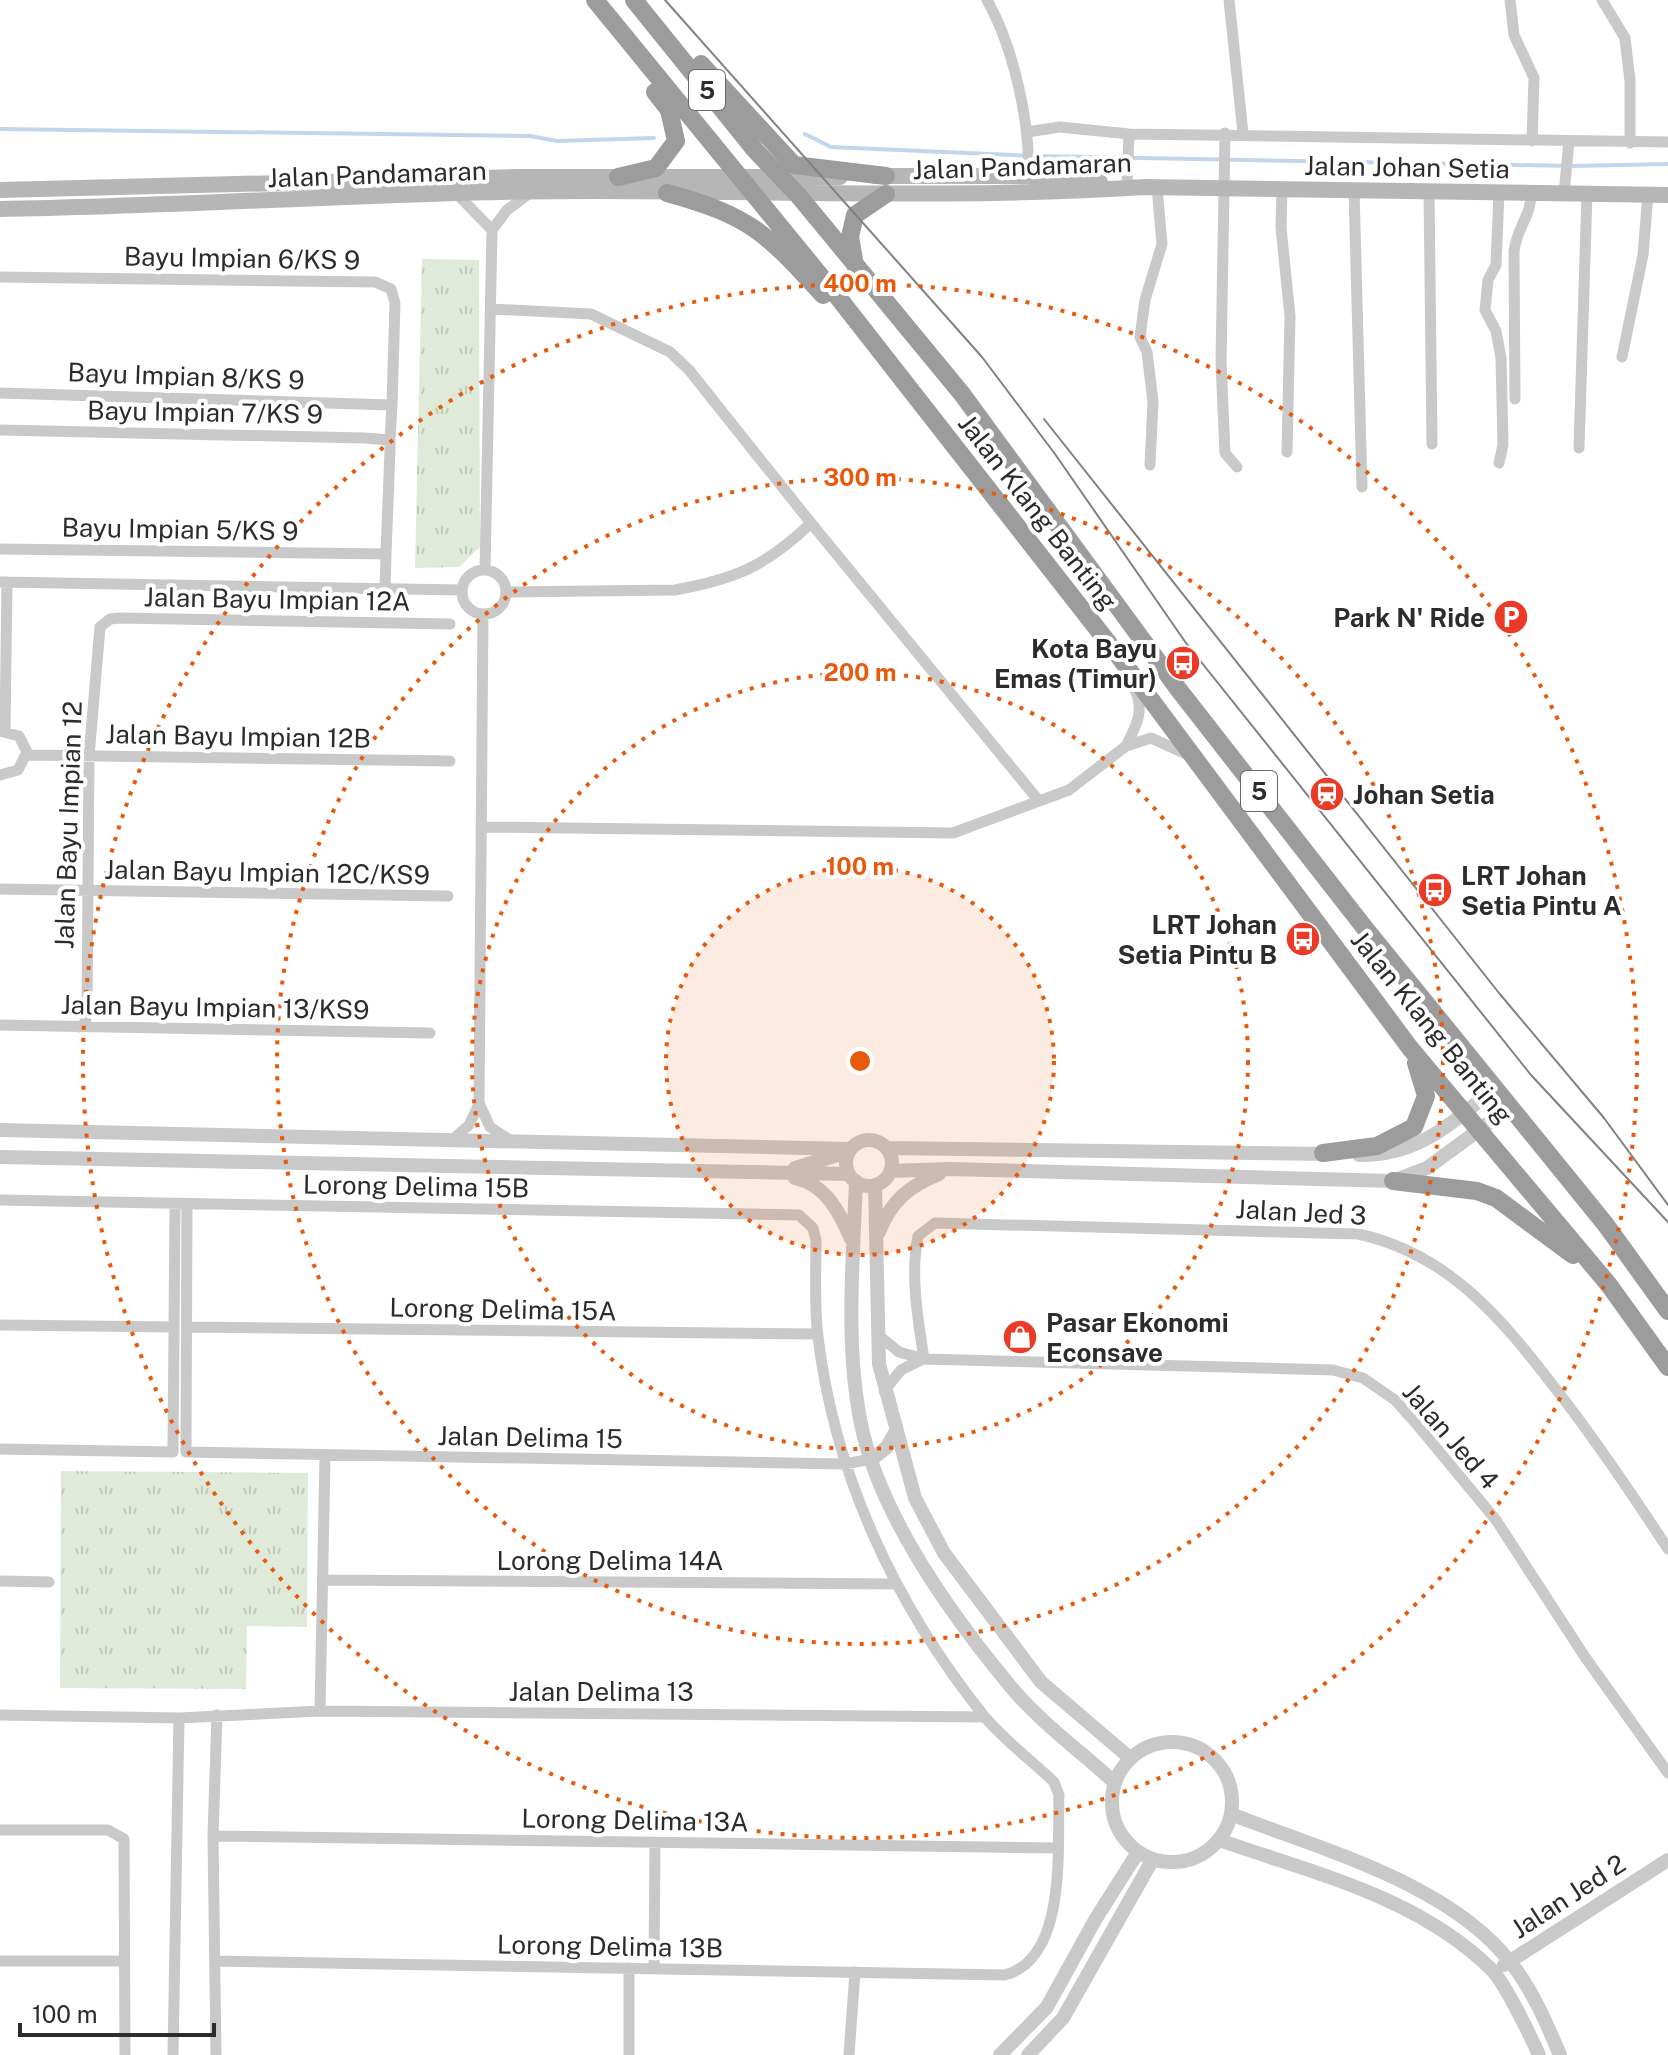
<svg xmlns="http://www.w3.org/2000/svg" width="1668" height="2055" viewBox="0 0 1668 2055" font-family="'Public Sans',sans-serif">
<defs>
<pattern id="park-tufts" width="24" height="20" patternUnits="userSpaceOnUse" patternTransform="scale(2)"><rect width="24" height="20" fill="#dfebd8"/><path d="M3 7l-1-3M5 7V3M7 7l1-3M15 17l-1-3M17 17v-4M19 17l1-3" fill="none" stroke="#c0caba"/></pattern>
</defs>
<rect width="100%" height="100%" fill="#fff"/>
<path fill="url(#park-tufts)" d="M422,259L479,260L480,547L459,567L415,568Z
M61,1471L308,1473L307,1627L247,1626L246,1689L60,1688Z"/>
<g fill="none" stroke-linecap="round" stroke-linejoin="round">
<path stroke="#c3d5ec" stroke-width="4" d="M0,129L530,136L557,141L654,138
M805,134L831,147L1035,156L1572,166L1668,164"/>
<path stroke="#c9c9c9" stroke-width="11" d="M987,0C1013,46 1031,124 1028,176
M1229,0L1243,133
M1510,0L1514,35L1534,78L1532,141
M1602,0L1625,38L1630,81V143
M1027,132L1060,127L1129,134L1668,142
M1225,133L1221,362L1225,453L1237,467
M1127,185L1129,134
M1282,188L1281,228L1290,316L1287,452
M1354,190L1362,487
M1429,192L1432,444
M1499,193L1496,265L1488,280L1485,310L1496,331L1501,358L1503,445L1499,463
M457,194L492,230
M1564,194L1569,141
M0,277L375,282L391,289L395,303L392,405L0,393
M491,309L591,314L670,352L689,370L811,523C766,566 736,579 675,590L506,592
M1622,357L1643,255L1648,194
M1515,399L1514,252C1516,228 1532,216 1531,192
M0,430L364,438L390,440V450L386,554L0,549
M390,440L392,405
M1579,448L1587,194
M1150,465L1153,402L1147,352L1140,337L1145,300L1162,244L1157,187
M811,523L1039,801
M485,570L492,230L507,210L531,192
M462 592a22 22 0 1 1 44 0a22 22 0 1 1-44 0Z
M0,582L462,590
M385,589L386,554
M483,614L479,1103L490,1127L510,1140
M5,730L7,582
M0,731L19,736L27,752L18,770L0,775
M1126,746C1137,725 1145,710 1134,688
M27,755L450,761
M481,827L953,833L1069,790L1126,746L1151,738L1184,753
M0,889L448,896
M0,1025L430,1033
M79,1027L85,1023L87,1013L89,756L100,627L110,619L120,618L450,624
M451,1141L469,1125L479,1104
M0,1200L799,1215L813,1228L816,1240C816,1272 814,1306 818,1337C835,1477 896,1606 984,1716C1004,1740 1032,1761 1054,1782L1059,1795C1057,1847 1068,1958 1005,1975L215,1961
M187,1205L186,1452L844,1464L872,1459
M0,1325L174,1327
M187,1327L817,1334
M878,1335L899,1352L924,1359L1333,1370L1363,1378L1395,1400L1414,1421L1496,1520L1585,1657L1668,1773
M924,1359C918,1320 910,1274 918,1236L935,1223L1358,1234C1448,1253 1502,1319 1555,1388C1596,1440 1632,1494 1668,1549
M884,1391L901,1370L923,1359
M0,1449L173,1452L175,1205
M323,1580L897,1584
M0,1581L49,1582
M320,1711L325,1456
M0,1715L179,1718L320,1711L985,1717
M0,1830H108L124,1839L125,2055
M213,1836L1057,1848
M0,1961H124
M654,1969L655,1842
M173,2055L179,1718
M216,2055L213,1836L217,1715
M629,2055V1968
M849,2055L855,1972"/>
<path stroke="#c9c9c9" stroke-width="14" d="M0,1130L851,1149
M846 1163a23 23 0 1 1 46 0a23 23 0 1 1-46 0Z
M887,1148L1330,1154
M1359,1155C1418,1156 1450,1124 1494,1089
M0,1157L849,1174
M795,1168L844,1153
M890,1171L950,1169L1393,1181L1427,1168L1509,1108
M795,1178C826,1185 839,1211 851,1239
M856,1181C853,1261 845,1345 861,1424C880,1516 952,1616 1011,1687C1040,1722 1080,1751 1114,1782
M875,1185L879,1364L915,1498L944,1553L1041,1682L1130,1758
M879,1232C891,1201 909,1186 939,1174
M872,1459L887,1447L896,1431
M1112 1802a60 60 0 1 1 120 0a60 60 0 1 1-120 0Z
M1231,1814C1322,1850 1449,1883 1511,1963C1532,1989 1547,2024 1560,2055
M1219,1840C1313,1873 1419,1897 1492,1970C1506,1985 1530,2035 1539,2055
M1504,1965L1668,1860
M1000,2055L1047,2007L1095,1920L1138,1852
M1028,2055L1063,2018L1153,1859"/>
<path stroke="#b6b6b6" stroke-width="16" d="M875,176H1028L1100,182
M0,190L519,177H840
M0,209C198,206 396,191 594,191C778,191 962,199 1145,187L1668,195"/>
<path stroke="#9c9c9c" stroke-width="18" d="M595,0L841,301L1117,654L1410,1048L1609,1285L1668,1367
M634,0L755,150L798,195L962,394L1179,690L1364,927L1606,1225L1668,1311
M701,64L794,165L886,176
M618,177L656,168L676,141L669,110L655,92
M667,193C751,216 766,233 823,295
M855,265L850,237L855,215L886,194
M1323,1153L1377,1146L1414,1127L1426,1096L1416,1063
M1393,1181L1477,1191L1496,1198L1573,1255"/>
<path stroke="#818181" stroke-width="2" d="M665,0L982,357L1055,454L1186,643L1531,1075L1668,1222
M1044,419L1499,993L1604,1118L1668,1205"/>
</g>
<circle cx="860" cy="1061" r="194" fill="#e8590c" fill-opacity=".12"/>
<g fill="none" stroke="#e8590c" stroke-width="4" stroke-dasharray="4 8">
<circle cx="860" cy="1061" r="194"/>
<circle cx="860" cy="1061" r="388"/>
<circle cx="860" cy="1061" r="583"/>
<circle cx="860" cy="1061" r="777"/>
</g>
<defs>
<g id="parking-disc" transform="scale(1.8)"><circle r="9.5" fill="#eb3a26" stroke="#fff"/><path d="M-3.5-5.5H1a3.5 3.5 0 0 1 0 7H-1V5.5H-3.5ZM-1-3.4V-.6H.8a1.4 1.4 0 0 0 0-2.8Z" fill="#fff"/></g>
<g id="bus-disc" transform="scale(1.8)"><circle r="9.5" fill="#eb3a26" stroke="#fff"/><path d="M-5-6H5V4H4V6H2V4H-2V6H-4V4H-5ZM-3.5-4V0h7V-4ZM-3.5 1.2v1.5H-2V1.2ZM2 1.2v1.5H3.5V1.2Z" fill="#fff"/></g>
<g id="station-disc" transform="scale(1.8)"><circle r="9.5" fill="#eb3a26" stroke="#fff"/><path d="M-3-6H3Q5-6 5-4V2Q5 4 3 4L4.5 6H3L1.5 4h-3L-3 6H-4.5L-3 4Q-5 4-5 2V-4Q-5-6-3-6ZM-3.5-4v3h7v-3ZM-3.5 1v1.5H-2V1ZM2 1v1.5H3.5V1Z" fill="#fff"/></g>
<g id="shop-disc" transform="scale(1.8)"><circle r="9.5" fill="#eb3a26" stroke="#fff"/><path d="M-5-2.5h2.3a2.7 3.5 0 0 1 5.4 0H5L5.5 6h-11ZM-1.5-2.5h3a1.5 2.3 0 0 0-3 0Z" fill="#fff"/></g>
</defs>
<g fill-rule="evenodd">
<use href="#parking-disc" x="1511" y="617"/>
<use href="#bus-disc" x="1183" y="663"/>
<use href="#station-disc" x="1327" y="794"/>
<use href="#bus-disc" x="1435" y="890"/>
<use href="#bus-disc" x="1303" y="939"/>
<use href="#shop-disc" x="1020" y="1337"/>
</g>
<g text-anchor="middle" dominant-baseline="central" stroke-width="8" stroke-linejoin="round" paint-order="stroke">
<g fill="#fff" stroke="#6b6b6b" stroke-width="2">
<rect x="689" y="70" width="36" height="40" rx="6"/>
<rect x="1241" y="771" width="36" height="40" rx="6"/>
</g>
<g font-size="24" font-weight="bold" fill="#2c2c2c">
<text x="707" y="90">5</text>
<text x="1259" y="791">5</text>
</g>
<g font-size="26" fill="#2c2c2c" stroke="#fff">
<text transform="translate(1022 166) rotate(-2)">Jalan Pandamaran</text>
<text transform="translate(1407 167) rotate(1)">Jalan Johan Setia</text>
<text transform="translate(377 174) rotate(-2)">Jalan Pandamaran</text>
<text transform="translate(242 258) rotate(1)">Bayu Impian 6/KS 9</text>
<text transform="translate(186 376) rotate(2)">Bayu Impian 8/KS 9</text>
<text transform="translate(205 412) rotate(1)">Bayu Impian 7/KS 9</text>
<text transform="translate(1038 512) rotate(52)">Jalan Klang Banting</text>
<text transform="translate(180 529) rotate(1)">Bayu Impian 5/KS 9</text>
<text transform="translate(277 599) rotate(1)">Jalan Bayu Impian 12A</text>
<text transform="translate(238 736) rotate(1)">Jalan Bayu Impian 12B</text>
<text transform="translate(68 825) rotate(-88)">Jalan Bayu Impian 12</text>
<text transform="translate(267 872) rotate(1)">Jalan Bayu Impian 12C/KS9</text>
<text transform="translate(215 1007) rotate(1)">Jalan Bayu Impian 13/KS9</text>
<text transform="translate(1432 1027) rotate(51)">Jalan Klang Banting</text>
<text transform="translate(416 1186) rotate(1)">Lorong Delima 15B</text>
<text transform="translate(1301 1212) rotate(3)">Jalan Jed 3</text>
<text transform="translate(503 1309) rotate(1)">Lorong Delima 15A</text>
<text transform="translate(1451 1436) rotate(49)">Jalan Jed 4</text>
<text transform="translate(530 1437) rotate(1)">Jalan Delima 15</text>
<text x="610" y="1560">Lorong Delima 14A</text>
<text x="601" y="1691">Jalan Delima 13</text>
<text transform="translate(635 1820) rotate(1)">Lorong Delima 13A</text>
<text transform="translate(1568 1896) rotate(-33)">Jalan Jed 2</text>
<text transform="translate(610 1946) rotate(1)">Lorong Delima 13B</text>
</g>
<g font-size="26" font-weight="bold" fill="#2c2c2c" stroke="#fff" text-anchor="end">
<text x="1485" y="617">Park N' Ride</text>
<text x="1157" y="648">Kota Bayu<tspan x="1157" dy="30">Emas (Timur)</tspan></text>
<text x="1353" y="794" text-anchor="start">Johan Setia</text>
<text x="1461" y="875" text-anchor="start">LRT Johan<tspan x="1461" dy="30">Setia Pintu A</tspan></text>
<text x="1277" y="924">LRT Johan<tspan x="1277" dy="30">Setia Pintu B</tspan></text>
<text x="1046" y="1322" text-anchor="start">Pasar Ekonomi<tspan x="1046" dy="30">Econsave</tspan></text>
</g>
</g>
<circle cx="860" cy="1061" r="12" fill="#e8590c" stroke="#fff" stroke-width="4"/>
<g font-size="24" text-anchor="middle" font-weight="bold" fill="#e8590c" stroke="#fff" stroke-width="8" stroke-linejoin="round" paint-order="stroke">
<text x="860" y="292">400 m</text>
<text x="860" y="486">300 m</text>
<text x="860" y="681">200 m</text>
<text x="860" y="875">100 m</text>
</g>
<path d="M20 2023v12h194v-12" fill="none" stroke="#2c2c2c" stroke-width="4"/>
<text x="32" y="2023" font-size="24" fill="#2c2c2c" stroke="#ffffff" stroke-width="6" paint-order="stroke">100 m</text>
</svg>
